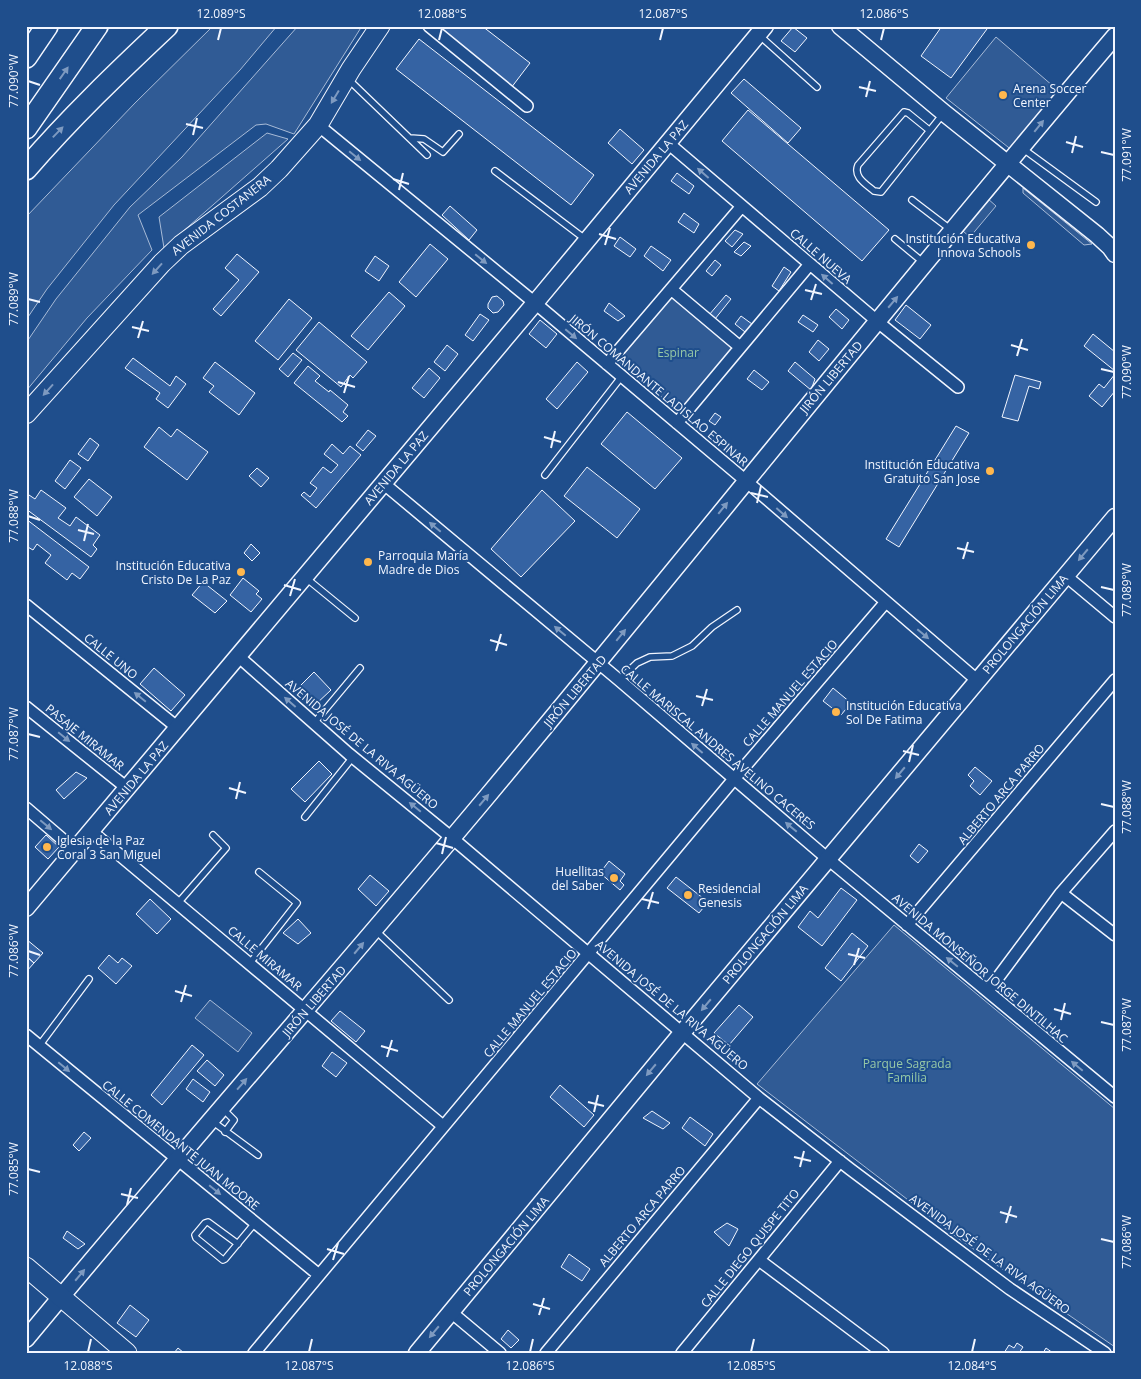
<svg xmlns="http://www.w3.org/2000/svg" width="1141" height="1379" viewBox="0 0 1141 1379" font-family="'Open Sans',sans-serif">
<rect width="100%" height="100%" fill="#1f4e8c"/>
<path fill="#305b95" stroke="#a8bbd7" d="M213,26H277L240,70L114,205L47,289L26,320V217L135,103Z
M298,26H362L294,134L266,124L256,125L138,215L152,250L87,318L26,391V343L56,299L130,207L182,157Z
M996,37L1060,92L1013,151L946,98Z
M267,133L288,139L164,248L159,217Z
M1023,188L1092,244L1084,245L1023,193Z
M987,198L996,206L970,237L957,226Z
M676,292L738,344L681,413L618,361Z
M894,925L1115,1109V1347L959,1239L757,1084Z
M210,1000L252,1033L238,1052L195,1018Z"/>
<path fill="#3563a3" stroke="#f2f6ff" d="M436,26H482L530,63L511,88Z
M942,26H983L987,29L951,78L921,56Z
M793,27L807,38L795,52L781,41Z
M419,39L594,175L571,205L396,69Z
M744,79L801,128L788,143L731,93Z
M748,110L889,230L862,261L722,141Z
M620,129L644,150L632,164L608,143Z
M677,173L694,186L689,194L671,181Z
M450,206L477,230L469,240L442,215Z
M684,213L699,224L694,233L678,222Z
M735,230L743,234L732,247L725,241Z
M620,237L636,249L630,257L614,246Z
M744,242L751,246L741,256L734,252Z
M430,244L448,259L416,297L399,282Z
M651,246L671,260L663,271L644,256Z
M237,254L259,272L221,316L213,309L239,280L225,268Z
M375,256L389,266L379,281L365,271Z
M715,260L721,265L712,276L706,271Z
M784,267L791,272L779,291L772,286Z
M389,292L405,306L368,350L351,336Z
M726,295L731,299L715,319L709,315Z
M497,296L503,301L504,305L498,312L493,313L488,308V304L492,297Z
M289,299L312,318L278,360L255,341Z
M609,303L625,316L618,321L604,311Z
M906,305L931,325L920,339L895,320Z
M836,309L849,320L842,329L829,317Z
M480,314L489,320L473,341L465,335Z
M803,315L818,325L813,332L798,322Z
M741,316L752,324L745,332L735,324Z
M540,320L557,334L546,348L529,334Z
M319,322L367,362L353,378L350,375L341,387L296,350Z
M1093,334L1115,352V371L1084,346Z
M818,340L829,349L819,361L809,352Z
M447,345L458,354L445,371L434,362Z
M293,353L302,360L288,377L279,369Z
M133,358L170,386L176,376L186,384L168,408L156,399L160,393L125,368Z
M215,362L255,393L239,415L209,392L214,386L203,378Z
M577,362L588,372L557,409L546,399Z
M795,362L815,379L811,390L788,371Z
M308,366L320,376L315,381L329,392L330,390L348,405L343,412L348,416L342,422L294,383Z
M429,368L440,378L424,398L412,388Z
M754,370L769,382L762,390L747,379Z
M1115,374V391L1102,407L1089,396L1099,384L1104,388Z
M1015,375L1041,382L1039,389L1029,386L1018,421L1002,417Z
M627,412L682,458L655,489L601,444Z
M715,413L721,417L715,425L709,421Z
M956,426L969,433L899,547L886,539Z
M159,427L171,437L177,429L208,452L187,480L144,447Z
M368,430L376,436L363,451L356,445Z
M90,438L99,445L88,461L78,454Z
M332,444L343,454L350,446L361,455L316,508L301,495L304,492L310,497L317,488L310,483L323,467L331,473L338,465L324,454Z
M70,460L81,468L65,489L55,481Z
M587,467L640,509L617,538L564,496Z
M257,468L269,478L261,487L249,476Z
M89,479L112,497L97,516L74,497Z
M41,490L66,508L58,518L70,526L76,517L100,535L93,545L97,549L91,557L26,509V499L29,495L35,499Z
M542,490L575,521L521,577L491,549Z
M26,519L89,567L80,579L72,573L67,580L45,563L51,555L37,544L33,550L26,546Z
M251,544L260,553L252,561L244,553Z
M243,578L259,591L256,594L262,599L251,612L230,595Z
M203,582L227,601L215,613L192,595Z
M154,668L185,695L171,711L140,684Z
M314,672L331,690L315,705L299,687Z
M833,688L851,703L841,715L823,701Z
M319,761L332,774L305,802L291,789Z
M975,767L992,781L980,795L970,786L974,781L968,775Z
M76,772L87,778L64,799L56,790Z
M46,835L59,847L48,859L35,847Z
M919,844L928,851L918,863L910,856Z
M609,861L625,874L620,881L624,885L620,890L600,873Z
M370,875L389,891L376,906L358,889Z
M676,877L708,902L699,913L667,888Z
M841,888L857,900L822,946L798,927L810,911L818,918Z
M150,899L171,919L157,934L136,914Z
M298,919L311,933L298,944L283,933Z
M852,933L868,946L841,981L825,968Z
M26,939L43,953L34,963L26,956Z
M109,955L118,963L122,958L132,966L116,984L98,968Z
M26,956L34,963L26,972Z
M739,1005L753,1017L729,1045L714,1033Z
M340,1011L365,1031L356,1042L331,1021Z
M192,1045L204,1055L162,1105L151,1095Z
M332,1052L347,1063L336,1077L322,1066Z
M207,1060L224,1075L215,1086L197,1071Z
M193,1079L210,1092L203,1102L186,1089Z
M560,1085L594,1115L584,1127L550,1097Z
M652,1111L670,1123L663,1129L643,1118Z
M690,1117L713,1134L705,1146L682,1128Z
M84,1132L91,1138L79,1151L73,1145Z
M727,1223L738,1229L729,1246L714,1232Z
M67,1231L85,1244L78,1249L63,1238Z
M569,1254L590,1269L582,1281L561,1267Z
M130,1305L149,1320L136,1337L117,1323Z
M508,1330L519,1340L511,1348L501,1339Z
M1017,1343L1023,1347L1019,1353H1004L1009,1345L1014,1348Z
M178,1348L184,1353H174Z
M1046,1348L1053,1353H1043Z"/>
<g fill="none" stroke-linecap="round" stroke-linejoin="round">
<g stroke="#f2f6ff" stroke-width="8">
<path id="lane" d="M760,36L817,87
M349,80L427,155
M929,130L908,113L904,112L858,165C853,177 866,184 874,191L881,192L939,119L942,114
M410,138L424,139L443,152L459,134
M1022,148L1096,202
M495,171L585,239
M912,200L950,229
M895,239L924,263
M545,475L622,376
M306,578L355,618
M619,680L637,663L650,657L672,656L692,646L712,627L737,610
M314,723L360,668
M305,817L353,757
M178,903L226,848L213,835
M376,931L449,1000
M250,963L297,903L259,872
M39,1046L89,979
M223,1109L234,1120L225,1132
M212,1121L258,1155
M238,1244L208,1222L205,1223L195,1235L196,1238L223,1260L225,1259L255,1223"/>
</g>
<g stroke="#f2f6ff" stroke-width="14">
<path id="street" d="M429,26L527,106
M318,125L535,303L746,481L978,681
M668,143L884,327L958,387
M671,289L740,347
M607,364L742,206
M677,423L810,264
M383,483L619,680L828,859L1115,1097
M1066,576L1115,617
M26,605L178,728
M238,656L349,754L452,838L759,1098L850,1169L1010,1289L1105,1353
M26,707L127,788
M26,808L75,850
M91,831L443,1126
M1061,893L1115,935
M907,925L1115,680
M988,991L1061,893L1115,831
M26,1035L319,1275
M759,1260L883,1353
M451,1312L500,1353
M254,1353L734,779L885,603
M546,1353L759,1098
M682,1353L840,1161"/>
</g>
<g stroke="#f2f6ff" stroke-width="19">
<path id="secondary" d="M840,26L943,112L1097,235L1110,247L1115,254
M26,908L535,303L765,26
M26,1339C178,1155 337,976 490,793C700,541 903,285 1115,36
M417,1353L682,1033L1115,517"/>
</g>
<g stroke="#f2f6ff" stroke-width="21">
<path id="primary" d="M26,414L162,263L181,245L260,187L279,169L318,125L351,69L380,26
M26,1267L127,1353"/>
</g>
<g stroke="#f2f6ff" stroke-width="24">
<path id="highway" d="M26,57L47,26
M26,128L97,26
M26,169C70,118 118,72 167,26"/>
</g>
<use href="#lane" stroke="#1f4e8c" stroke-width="5.5"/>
<use href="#street" stroke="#1f4e8c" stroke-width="11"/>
<use href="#secondary" stroke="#1f4e8c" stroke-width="16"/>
<use href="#primary" stroke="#1f4e8c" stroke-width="19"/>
<use href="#highway" stroke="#1f4e8c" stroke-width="21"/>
</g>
<defs><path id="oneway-solid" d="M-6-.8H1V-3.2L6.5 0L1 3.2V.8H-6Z" transform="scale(1.25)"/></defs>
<g fill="#7e9ac0">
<use href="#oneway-solid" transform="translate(64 73) rotate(-55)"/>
<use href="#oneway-solid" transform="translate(335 97) rotate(121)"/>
<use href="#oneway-solid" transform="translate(1039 126) rotate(-51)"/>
<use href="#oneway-solid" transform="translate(58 132) rotate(-46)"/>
<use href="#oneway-solid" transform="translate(355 156) rotate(39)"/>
<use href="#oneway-solid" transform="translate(703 173) rotate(-139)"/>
<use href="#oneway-solid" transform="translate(481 259) rotate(39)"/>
<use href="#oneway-solid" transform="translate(157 269) rotate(132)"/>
<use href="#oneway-solid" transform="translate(827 279) rotate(-139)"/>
<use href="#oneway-solid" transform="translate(893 302) rotate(-50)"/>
<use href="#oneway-solid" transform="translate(571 334) rotate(40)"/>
<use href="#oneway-solid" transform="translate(48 390) rotate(132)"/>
<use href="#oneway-solid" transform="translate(723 508) rotate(-51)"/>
<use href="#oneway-solid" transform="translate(782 513) rotate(41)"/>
<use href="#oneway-solid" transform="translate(435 527) rotate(-140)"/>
<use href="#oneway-solid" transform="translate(1083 555) rotate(130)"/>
<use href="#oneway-solid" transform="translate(560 631) rotate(-140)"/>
<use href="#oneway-solid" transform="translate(923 634) rotate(40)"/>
<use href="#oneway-solid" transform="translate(621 635) rotate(-51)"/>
<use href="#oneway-solid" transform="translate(140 697) rotate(-141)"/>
<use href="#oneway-solid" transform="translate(290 702) rotate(-139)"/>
<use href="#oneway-solid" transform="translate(64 737) rotate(39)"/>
<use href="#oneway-solid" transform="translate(697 748) rotate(-139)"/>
<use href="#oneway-solid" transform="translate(900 773) rotate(130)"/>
<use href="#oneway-solid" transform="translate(484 800) rotate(-50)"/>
<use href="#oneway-solid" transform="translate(415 807) rotate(-141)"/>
<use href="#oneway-solid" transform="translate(46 825) rotate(40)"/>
<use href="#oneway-solid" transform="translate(791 827) rotate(-140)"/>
<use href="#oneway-solid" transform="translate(359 948) rotate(-50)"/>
<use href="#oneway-solid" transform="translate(952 962) rotate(-141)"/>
<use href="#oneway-solid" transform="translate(706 1005) rotate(130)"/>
<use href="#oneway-solid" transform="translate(1077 1066) rotate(-140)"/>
<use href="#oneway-solid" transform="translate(64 1067) rotate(40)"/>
<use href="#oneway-solid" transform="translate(651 1070) rotate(130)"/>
<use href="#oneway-solid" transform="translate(242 1084) rotate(-49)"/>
<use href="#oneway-solid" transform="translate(215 1190) rotate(39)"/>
<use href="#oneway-solid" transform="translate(80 1275) rotate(-50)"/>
<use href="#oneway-solid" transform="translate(434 1332) rotate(130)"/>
</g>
<path fill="none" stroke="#f2f6ff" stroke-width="2" d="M218,40L221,28M439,40L442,28M660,40L663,28M881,40L884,28M28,81L40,85M859,87L876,91M866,97L870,81M186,124L203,128M193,135L197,118M1066,142L1083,147M1101,152L1114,155M1072,153L1076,136M393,179L409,184M399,190L403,173M599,234L616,239M605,245L610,228M805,290L822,294M28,299L40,302M811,300L816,284M132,327L149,331M138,338L143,321M1011,345L1028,350M1017,356L1022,339M1101,369L1114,372M338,382L355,387M344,393L349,376M544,437L561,442M551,448L555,431M751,493L768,497M757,503L761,486M28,516L40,520M78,530L94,534M84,541L88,524M957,548L974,552M963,559L968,542M284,585L301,590M1101,587L1114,590M290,596L295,579M490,640L507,645M496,651L501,634M696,696L713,700M702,706L707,689M28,734L40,737M903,751L919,755M909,762L913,745M229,788L246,793M236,799L240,782M1101,804L1114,807M436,843L453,848M442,854L446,837M642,899L659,903M648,909L653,892M28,951L40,955M848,954L865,958M854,965L859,948M175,991L192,996M181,1002L186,985M1054,1009L1071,1014M1061,1020L1065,1003M1101,1022L1114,1025M381,1046L398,1051M387,1057L392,1040M588,1102L604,1106M594,1112L598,1095M794,1157L811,1161M800,1167L804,1151M28,1169L40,1172M121,1194L138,1198M127,1205L131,1188M1000,1212L1017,1217M1006,1223L1011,1206M1101,1239L1114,1242M327,1249L344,1254M333,1260L338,1243M533,1304L550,1309M539,1315L544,1298M88,1352L91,1339M309,1352L312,1339M530,1352L533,1339M751,1352L754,1339M972,1352L975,1339"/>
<g fill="#ffb74d" stroke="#1f4e8c" stroke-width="2">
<circle cx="1003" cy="95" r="5"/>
<circle cx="1031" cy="245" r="5"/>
<circle cx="990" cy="471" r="5"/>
<circle cx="368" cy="562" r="5"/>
<circle cx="241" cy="572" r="5"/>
<circle cx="836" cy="712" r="5"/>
<circle cx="47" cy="847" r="5"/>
<circle cx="614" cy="878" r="5"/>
<circle cx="688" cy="895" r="5"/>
</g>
<g text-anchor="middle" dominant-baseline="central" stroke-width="4" stroke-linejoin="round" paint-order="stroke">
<g font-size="12" fill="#f2f6ff" stroke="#1f4e8c" text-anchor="start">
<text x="1013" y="88">Arena Soccer<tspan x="1013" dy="14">Center</tspan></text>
<text x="1021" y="238" text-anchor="end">Institución Educativa<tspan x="1021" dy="14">Innova Schools</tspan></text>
<text x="980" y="464" text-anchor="end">Institución Educativa<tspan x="980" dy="14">Gratuito San Jose</tspan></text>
<text x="378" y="555">Parroquia María<tspan x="378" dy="14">Madre de Dios</tspan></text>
<text x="231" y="565" text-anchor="end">Institución Educativa<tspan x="231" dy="14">Cristo De La Paz</tspan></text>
<text x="846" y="705">Institución Educativa<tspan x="846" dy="14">Sol De Fatima</tspan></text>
<text x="57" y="840">Iglesia de la Paz<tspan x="57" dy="14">Coral 3 San Miguel</tspan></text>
<text x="604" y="871" text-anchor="end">Huellitas<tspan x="604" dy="14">del Saber</tspan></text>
<text x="698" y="888">Residencial<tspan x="698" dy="14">Genesis</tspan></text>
</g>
<g font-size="12" fill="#f2f6ff" stroke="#1f4e8c">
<text transform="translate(656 157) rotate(-50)">AVENIDA LA PAZ</text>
<text transform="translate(221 215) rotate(-38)">AVENIDA COSTANERA</text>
<text transform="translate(821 256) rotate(41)">CALLE NUEVA</text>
<text transform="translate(831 377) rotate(-50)">JIRÓN LIBERTAD</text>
<text transform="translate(659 390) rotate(40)">JIRÓN COMANDANTE LADISLAO ESPINAR</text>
<text transform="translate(396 468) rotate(-50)">AVENIDA LA PAZ</text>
<text transform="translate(1025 624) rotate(-50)">PROLONGACIÓN LIMA</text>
<text transform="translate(111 656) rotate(39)">CALLE UNO</text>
<text transform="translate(575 691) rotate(-50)">JIRÓN LIBERTAD</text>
<text transform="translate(790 693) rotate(-49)">CALLE MANUEL ESTACIO</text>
<text transform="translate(85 737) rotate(39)">PASAJE MIRAMAR</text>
<text transform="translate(362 744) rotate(40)">AVENIDA JOSÉ DE LA RIVA AGÜERO</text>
<text transform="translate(718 747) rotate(40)">CALLE MARISCAL ANDRES AVELINO CACERES</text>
<text transform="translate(136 778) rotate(-50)">AVENIDA LA PAZ</text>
<text transform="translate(1001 794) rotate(-50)">ALBERTO ARCA PARRO</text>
<text transform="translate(765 934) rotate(-50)">PROLONGACIÓN LIMA</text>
<text transform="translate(265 958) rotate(40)">CALLE MIRAMAR</text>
<text transform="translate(980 968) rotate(40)">AVENIDA MONSEÑOR JORGE DINTILHAC</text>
<text transform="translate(314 1001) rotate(-49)">JIRÓN LIBERTAD</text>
<text transform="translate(530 1003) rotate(-50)">CALLE MANUEL ESTACIO</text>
<text transform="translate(672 1005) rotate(40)">AVENIDA JOSÉ DE LA RIVA AGÜERO</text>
<text transform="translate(181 1145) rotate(39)">CALLE COMENDANTE JUAN MOORE</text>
<text transform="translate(642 1216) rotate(-50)">ALBERTO ARCA PARRO</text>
<text transform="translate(506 1246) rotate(-50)">PROLONGACIÓN LIMA</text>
<text transform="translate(750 1248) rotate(-51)">CALLE DIEGO QUISPE TITO</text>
<text transform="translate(990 1254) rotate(36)">AVENIDA JOSÉ DE LA RIVA AGÜERO</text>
</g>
<g font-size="12" fill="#97c8a6" stroke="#1f4e8c">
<text x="678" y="352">Espinar</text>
<text x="907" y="1063">Parque Sagrada<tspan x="907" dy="14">Familia</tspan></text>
</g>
</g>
<rect width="1141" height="1379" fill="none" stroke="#1f4e8c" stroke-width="55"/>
<rect x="28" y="28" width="1086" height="1324" fill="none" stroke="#f2f6ff" stroke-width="2"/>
<g font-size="12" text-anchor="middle" fill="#f2f6ff">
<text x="221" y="18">12.089°S</text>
<text x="442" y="18">12.088°S</text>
<text x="663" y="18">12.087°S</text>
<text x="884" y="18">12.086°S</text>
<text transform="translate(14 81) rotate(-90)" y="4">77.090°W</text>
<text transform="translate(1127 155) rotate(-90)" y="4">77.091°W</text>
<text transform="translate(14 299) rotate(-90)" y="4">77.089°W</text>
<text transform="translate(1127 372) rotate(-90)" y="4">77.090°W</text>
<text transform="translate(14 516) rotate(-90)" y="4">77.088°W</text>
<text transform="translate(1127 590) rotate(-90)" y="4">77.089°W</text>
<text transform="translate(14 734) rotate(-90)" y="4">77.087°W</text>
<text transform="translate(1127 807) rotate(-90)" y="4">77.088°W</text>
<text transform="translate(14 951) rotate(-90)" y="4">77.086°W</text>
<text transform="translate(1127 1025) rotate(-90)" y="4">77.087°W</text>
<text transform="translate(14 1169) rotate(-90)" y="4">77.085°W</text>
<text transform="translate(1127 1242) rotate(-90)" y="4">77.086°W</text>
<text x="88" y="1370">12.088°S</text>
<text x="309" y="1370">12.087°S</text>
<text x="530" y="1370">12.086°S</text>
<text x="751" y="1370">12.085°S</text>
<text x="972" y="1370">12.084°S</text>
</g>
</svg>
